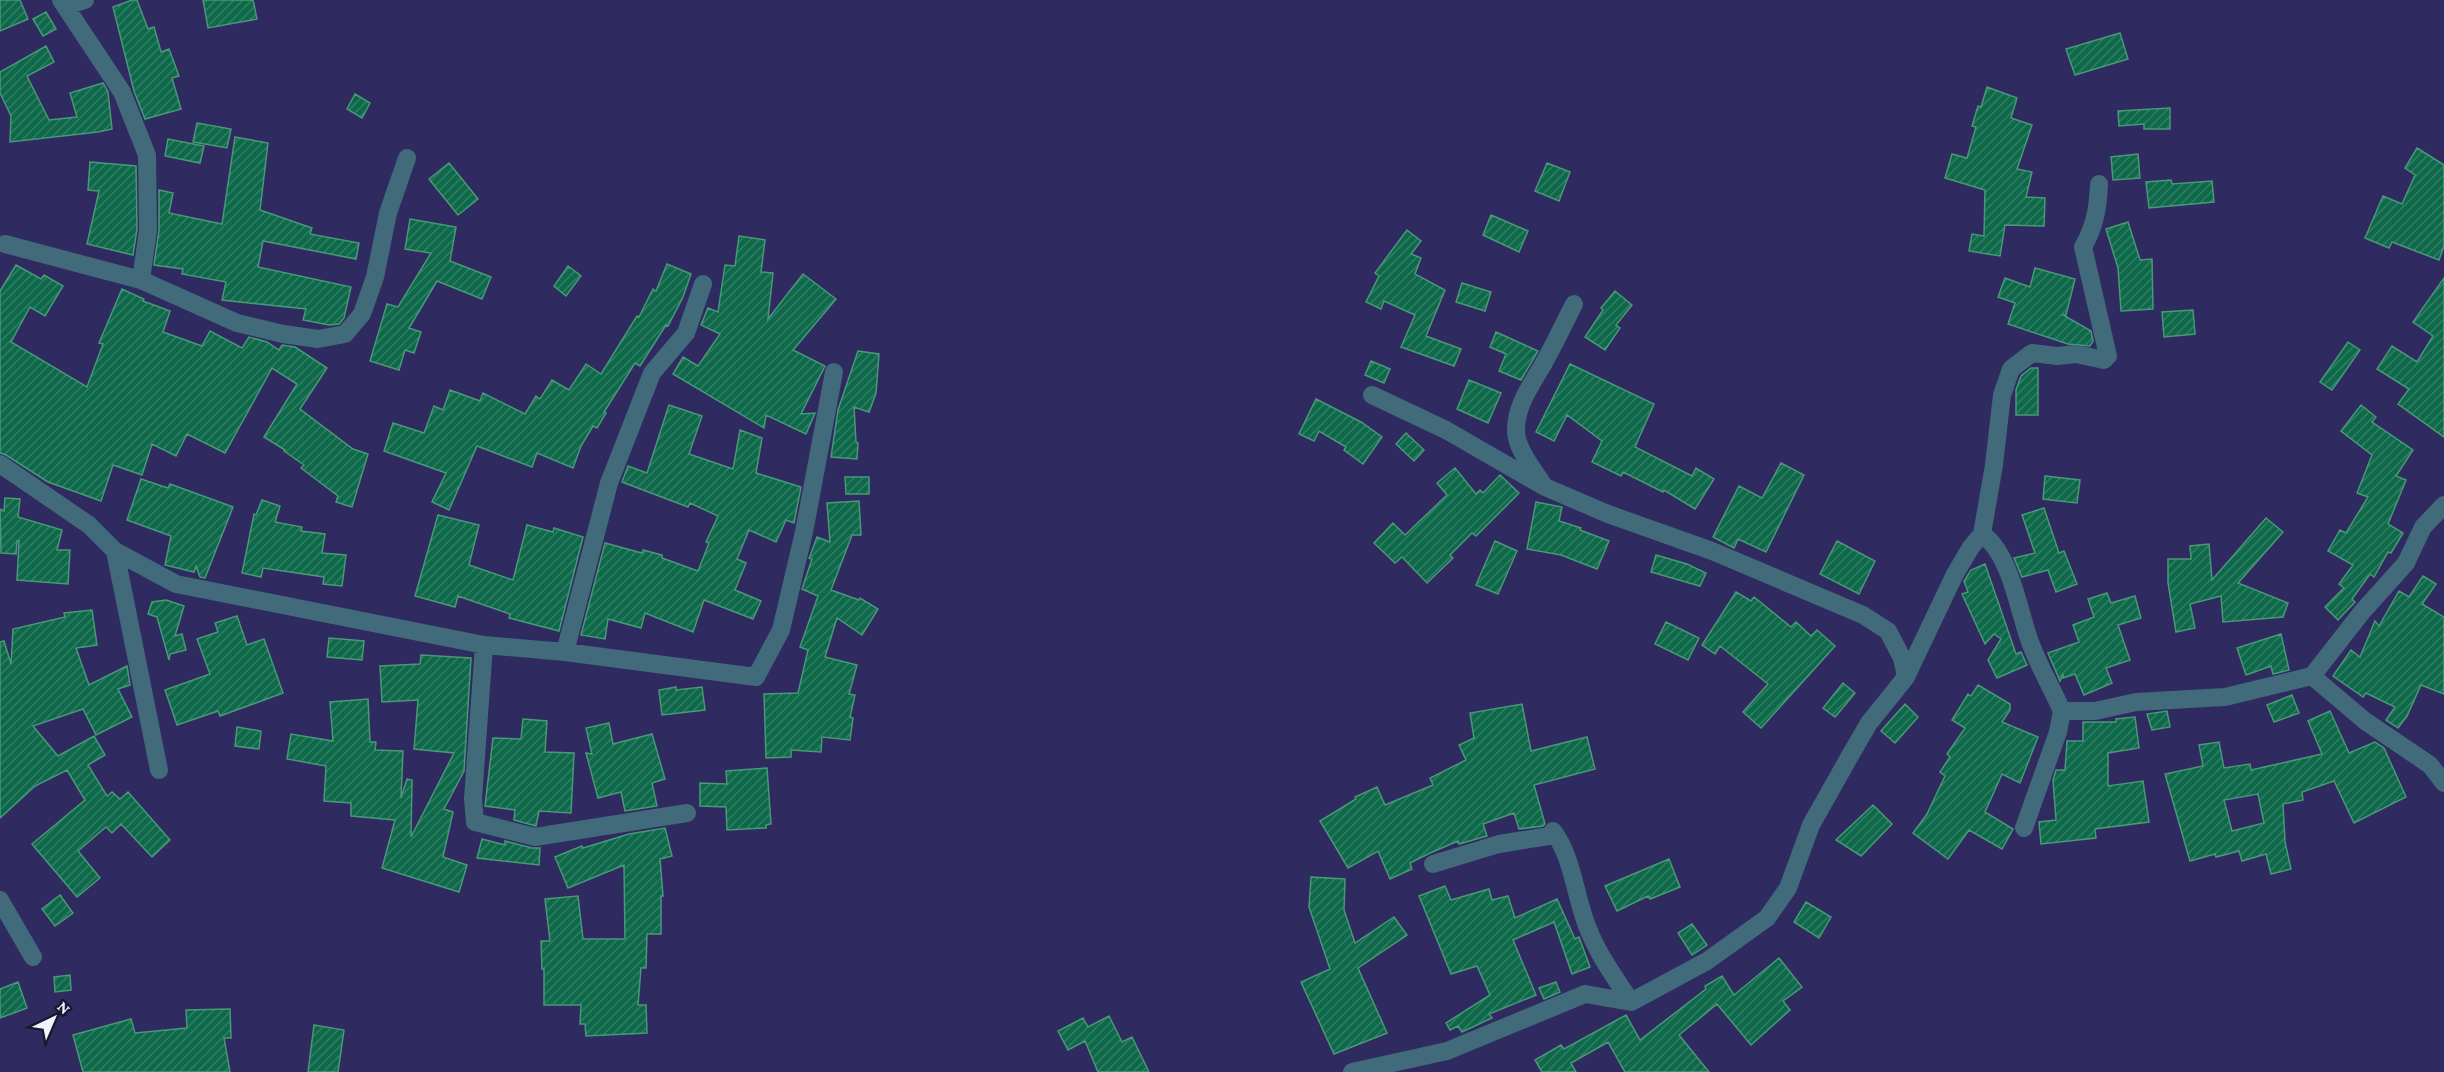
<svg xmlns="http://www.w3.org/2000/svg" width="2444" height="1072" viewBox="0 0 2444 1072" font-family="'Crimson Pro',serif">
<defs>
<pattern id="building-hatch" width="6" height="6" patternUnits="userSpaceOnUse" patternTransform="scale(1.5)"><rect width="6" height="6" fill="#0e684a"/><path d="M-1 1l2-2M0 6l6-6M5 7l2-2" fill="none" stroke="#327e65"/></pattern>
</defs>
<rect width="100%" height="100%" fill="#2f2a60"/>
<path fill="url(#building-hatch)" stroke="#4a9878" stroke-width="1.5" fill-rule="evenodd" d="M0,0H20L28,19L0,31Z
M132,0H137L148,29L154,27L161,52L169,49L179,76L172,78L181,109L145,119L134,91L113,7Z
M203,0H253L257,19L208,28Z
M46,12L56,29L43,36L33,19Z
M2120,33L2128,59L2075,75L2066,49Z
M46,46L54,62L27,76L49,120L77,117L70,93L103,83L108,92L112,129L98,132L10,142L11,116L0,93V72Z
M1987,87L2017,98L2011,118L2032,125L2017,169L2032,172L2026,197L2045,198L2044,226L2005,225L2000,256L1969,251L1972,234L1984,236L1985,190L1945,178L1952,154L1967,158L1976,127L1972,126L1978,106L1981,107Z
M355,94L370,103L362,118L347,109Z
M2170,108V129H2144V124L2119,126L2118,111Z
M197,123L231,129L227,148L193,142Z
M235,137L268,143L260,210L312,228L310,234L359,243L356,259L263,241L258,267L351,287L344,318L339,324L329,325L303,320L306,309L222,300L226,282L182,274L183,269L154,265L159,230V190L173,193L169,213L222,224Z
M168,139L204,146L200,163L165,156Z
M2417,148L2444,165V246L2439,260L2392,242L2389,248L2365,238L2383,196L2402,204L2415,175L2405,168Z
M2138,154L2140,178L2113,180L2111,157Z
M90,162L136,166L137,229L133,255L87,244L99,191L88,190Z
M449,163L478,199L458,215L429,179Z
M1547,163L1570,172L1559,201L1535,191Z
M2171,180L2172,184L2212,181L2214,202L2149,208L2146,182Z
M1491,215L1528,231L1519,252L1483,235Z
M410,219L456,227L450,261L491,277L482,299L437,281L409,328L421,332L414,353L405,350L399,370L370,361L387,304L398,307L431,253L405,249Z
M2128,222L2140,260L2152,259L2153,309L2121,311L2118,268L2106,229Z
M1407,230L1421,241L1411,254L1421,258L1415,274L1445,290L1426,336L1461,349L1454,366L1401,347L1415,315L1384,301L1381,309L1366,302L1379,276L1375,273Z
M739,236L765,240L761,272L773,273L768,319L803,274L836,299L793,350L825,366L801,414L815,413L806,434L766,415L764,428L673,374L683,357L698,366L720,334L701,325L708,308L718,312L725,265L735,266Z
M667,264L691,274L683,297L668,326L666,325L640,366L635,363L604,412L606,413L597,428L593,426L581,446L573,468L537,453L532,467L477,446L449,510L432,502L446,473L384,451L393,423L424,433L434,406L443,410L450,390L480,401L483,393L525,414L536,396L540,399L552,380L569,390L586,364L601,374L637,316L639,317L653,289L656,291Z
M16,265L41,279L44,275L63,286L45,316L30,307L11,342L87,387L103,344L99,343L122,289L144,299L143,301L170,311L163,332L202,346L210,331L242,348L249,337L267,342L279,350L282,345L295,347L327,368L300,409L353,449L368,454L352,507L336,502L338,496L301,468L304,465L284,451L285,450L264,437L297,384L272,368L225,453L187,434L176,456L152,444L142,475L113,465L101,501L48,482L6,455L0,453V291Z
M568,266L581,276L566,296L554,286Z
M2035,268L2075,279L2066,315H2063L2091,331L2093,341L2090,346L2068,344L2008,324L2015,303L1998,297L2005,278L2030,287Z
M2444,278V437L2398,404L2409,389L2377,369L2392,346L2417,362L2433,336L2413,322Z
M1462,283L1491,292L1485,311L1456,302Z
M1615,291L1632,305L1616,325L1620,328L1605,350L1585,337L1603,310L1601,308Z
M2193,310L2195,334L2164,337L2162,312Z
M1496,332L1538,351L1521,380L1499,371L1506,354L1490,347Z
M2348,342L2360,350L2332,390L2320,382Z
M858,351L879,354L876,393L869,412L854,407L856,442L858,443L857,459L831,457L838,410Z
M1371,361L1390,369L1384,383L1365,375Z
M1570,364L1654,404L1635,447L1692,476L1696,468L1714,479L1695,509L1664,490L1663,492L1623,472L1621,476L1592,462L1602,441L1567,415L1554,441L1536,432Z
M2031,368H2038V415H2016V390L2021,376Z
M1469,380L1501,393L1488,423L1457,409Z
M1316,399L1361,422L1382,437L1363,464L1344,450L1346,447L1319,431L1314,441L1299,434Z
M669,405L702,416L689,454L733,469L740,430L762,438L756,473L801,487L794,523L786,520L776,542L749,530L737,559L746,563L735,590L761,601L753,619L704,600L693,632L645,613L641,628L608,619L605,639L581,635L605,543L642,553L643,550L662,555V558L698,571L709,543L706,542L718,516L690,503L688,507L622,482L628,466L647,473Z
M2361,405L2376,417L2372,422L2413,450L2396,476L2406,480L2388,524L2403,533L2391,553L2388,552L2374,577L2370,574L2352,599L2355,602L2338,620L2325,607L2344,588L2339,584L2353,565L2328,551L2340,530L2346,533L2368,497L2357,493L2372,455L2341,431Z
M1406,433L1424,450L1414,461L1396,444Z
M1781,463L1804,475L1766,552L1738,539L1734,548L1713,537L1739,486L1762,498Z
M1455,468L1476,494L1480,490L1483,493L1500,475L1519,493L1476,536L1472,533L1450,555L1453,558L1427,583L1402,557L1395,563L1374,543L1393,523L1405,535L1447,495L1437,483Z
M2045,476L2080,480L2077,503L2043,499Z
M845,477H869V494H846Z
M141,479L168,488L170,484L233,507L205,578L200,577L196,566L194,572L165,565L171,536L127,520Z
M5,498L20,499L18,517L62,530L57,550H70L68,584L17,580L19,541H17L16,554L1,553L0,509L4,511Z
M262,500L280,506L275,522L302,527L301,531L325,534L322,553L346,555L342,586L323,584L324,577L263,568L261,577L242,573L254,514L256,515Z
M859,501L861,535H852L831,590L859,600L860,598L878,609L862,635L837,618L825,657L857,665L849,694L855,695L850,717L853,718L850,740L822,737L821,752L791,750V757L766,758L764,694L798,693L808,650L800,647L818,596L802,589L812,559L809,558L810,556L817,537L830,542L827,503Z
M1536,502L1562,507L1559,521L1581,528L1580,530L1609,541L1597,569L1561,555L1527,549Z
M2044,508L2059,553L2064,551L2077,584L2056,592L2048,570L2022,577L2014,558L2035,553L2022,515Z
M438,515L479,525L469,565L513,580L527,525L553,532L554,528L583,537L559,631L509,618L510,614L458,596L455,607L415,596Z
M2266,518L2283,532L2238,583L2288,603L2283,617L2223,622L2221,596L2190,604L2195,628L2176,632L2168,583V559H2191L2190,546L2209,544L2212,580Z
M1495,541L1517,551L1498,594L1476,585Z
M1837,541L1875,561L1859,594L1820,574Z
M1656,555L1687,564L1706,573L1700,586L1651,572Z
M1985,564L2016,654L2021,652L2027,665L1997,678L1988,660L2001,639L1994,634L1985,644L1962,594L1968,592L1964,581L1971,570Z
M2423,576L2436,584L2422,604L2444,617V694L2421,685L2407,716L2398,728L2386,720L2395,707L2366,693L2363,697L2333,676L2351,650L2360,657L2375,621L2379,626L2399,591L2409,597Z
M1736,592L1751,601L1754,597L1791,627L1796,622L1811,636L1817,630L1835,646L1761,728L1743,712L1768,684L1720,646L1715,654L1702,645Z
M2107,593L2111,603L2135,596L2141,618L2118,625L2130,660L2106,668L2112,683L2084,695L2075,674L2063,678V674L2060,681L2048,653L2079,642L2073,625L2094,617L2088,599Z
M166,600L184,606L175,636L182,634L186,650L170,654L169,660L157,617L148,614L152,602Z
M92,610L97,645L76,648L89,685L127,666L130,685L118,689L132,717L96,735L83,709L33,726L58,756L94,736L105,755L88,765L107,796L112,792L120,799L128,792L170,840L152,857L121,824L112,833L106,827L78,851L100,878L77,897L32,844L85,800L67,770L35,786L0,818V642L4,641L11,664L13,629L65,617L64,613Z
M237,616L247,645L264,639L283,693L220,716L218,711L177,725L165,690L210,674L197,639L218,632L215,623Z
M1666,622L1699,638L1688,660L1655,644Z
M2281,634L2289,670L2273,674L2271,666L2246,675L2237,648Z
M329,638L364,641L362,660L327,657Z
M421,655L471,658L464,771L444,809L453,812L443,857L467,865L459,892L382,868L395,820L351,816V803L324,801L326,766L287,759L291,734L333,741L330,702L368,699L370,742H376L375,750L403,751L401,798L407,779L412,780L411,837L454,753L414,749L418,700L382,702L380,666L420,664Z
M1843,683L1855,693L1835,717L1823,708Z
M1978,685L2010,704V710L2002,722L2038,737L2020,783L2002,774L1985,812L2013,829L2002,849L1969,830L1948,859L1913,833L1927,814L1945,776L1940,772L1950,757L1947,754L1965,728L1952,720L1968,694L1971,696Z
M676,687V690L702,687L705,710L662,715L659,690Z
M2292,695L2299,713L2274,722L2267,705Z
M1522,704L1531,751L1587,737L1595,769L1534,785L1545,824L1543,826L1519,829L1514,813L1483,824L1487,836L1459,844L1458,841L1430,853L1410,863L1412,869L1390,879L1378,851L1348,868L1320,821L1356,799L1355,797L1377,787L1385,805L1433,785L1430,778L1466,760L1459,745L1474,738L1470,713Z
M1905,704L1918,717L1895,743L1881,731Z
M2167,711L2170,727L2152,730L2147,714Z
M2330,711L2349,753L2375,742L2384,748L2406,797L2354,823L2334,781L2302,792L2303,800L2283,804L2285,842L2291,869L2271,874L2266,854L2242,861L2239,851L2216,857L2215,854L2190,861L2165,774L2203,766L2199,745L2219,742L2224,768L2250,764L2251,770L2322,754L2308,721ZM2258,794L2264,823L2232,831L2224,800Z
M2135,717L2139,748L2108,753V786L2143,781L2149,822L2095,829L2096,838L2041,844L2039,822L2056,820L2053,780L2056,770H2065L2067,741H2083V722H2116V719Z
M523,719L547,721L545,752L574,753L571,813L539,811L536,826L514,820L515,810L485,806L493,738L521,739Z
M609,723L613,744L652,734L665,779L652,783L657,806L625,811L621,792L598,798L586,753L592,754L586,728Z
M237,727L261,731L259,749L235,746Z
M767,768L771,824L766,825V828L727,830L726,807L700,806V783L727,784L726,771Z
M1873,805L1892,824L1861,856L1836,840Z
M665,828L672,856L660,859L663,896H661V934H647L646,968H641L638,1005H646L647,1033L586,1036L585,1024H580L581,1005H544V969H542L541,941H550L545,899L578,896L583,939H625L624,865L568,888L555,857L582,846L583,848L629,834Z
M482,839L505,845V841L532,848H540L539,865L477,858Z
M1669,859L1680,887L1650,899L1648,896L1617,911L1605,886Z
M1311,877L1345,879L1344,910L1355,943L1394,917L1407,935L1358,968L1387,1033L1334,1054L1301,982L1330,969L1309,907Z
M1445,886L1451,900L1489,889L1492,900L1508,896L1515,918L1557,899L1575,939L1579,937L1590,967L1572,974L1554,922L1513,940L1536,995L1489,1014L1492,1018L1462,1032L1458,1026L1450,1030L1446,1023L1490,995L1477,966L1451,974L1419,896Z
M60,895L73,913L55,926L42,909Z
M1806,902L1831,917L1819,938L1794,922Z
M1692,924L1707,945L1692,955L1678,933Z
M1779,958L1802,987L1783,1001L1790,1010L1751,1045L1717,1004L1679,1035L1709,1072H1625L1608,1042L1571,1063L1576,1072H1542L1535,1060L1561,1045L1564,1049L1626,1015L1640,1040L1706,989L1705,986L1722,976L1734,995Z
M70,975L71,990L55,992L54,977Z
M18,982L27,1008L0,1018V989Z
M1556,982L1560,992L1544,999L1539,988Z
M230,1009L231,1038H224L230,1072H83L73,1035L131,1019L135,1033L187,1028L186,1010Z
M1109,1016L1122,1042L1132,1037L1149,1072H1098L1085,1041L1068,1050L1058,1031L1083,1018L1088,1027Z
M314,1025L344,1030L338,1072H308Z"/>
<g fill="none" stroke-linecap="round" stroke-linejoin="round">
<path stroke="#416a7a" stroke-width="18" d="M61,0L122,92L147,155L148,230L141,280
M66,6L85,0
M5,244L141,280L237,323L283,334L318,339L345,334L362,314L375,277L388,213L407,158
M1372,395L1446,430L1545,487L1608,514L1712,551L1863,615L1888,631L1902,658L1906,677
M0,464L89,525L115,551L176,584L484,645L565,652L756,677L781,630L804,532L834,372
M1544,486C1534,470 1517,450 1516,432C1515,404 1534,382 1546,359C1556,341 1565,322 1574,304
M1982,534L1994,465L2002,395L2011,369L2032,353L2057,356L2076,354L2104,360L2108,356L2083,247C2095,226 2098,208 2099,184
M115,551L159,770
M484,645L473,799L475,822L535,837L687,813
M565,652L609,483L652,373L686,333L703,284
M2312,676L2365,721L2430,765L2444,783
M2024,828L2058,732L2062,711
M1433,864L1499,844L1549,836L1553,831C1574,859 1575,899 1589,931C1599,956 1616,979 1631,1002
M0,900L33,957
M1352,1072L1447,1051L1585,994L1631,1002L1707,961L1767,918L1788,888L1811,825L1851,754L1869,723L1906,677L1955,574L1971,547L1982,534C2010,553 2018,608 2029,639C2037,663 2051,686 2062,711H2095L2136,702L2225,697L2312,676L2362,612L2406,563L2423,527L2444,505"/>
</g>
<g transform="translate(54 1018) rotate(44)" stroke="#19172f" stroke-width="4.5" paint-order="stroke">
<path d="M0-4.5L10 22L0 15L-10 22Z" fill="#f2f2f9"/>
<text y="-9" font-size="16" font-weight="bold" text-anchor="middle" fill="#f2f2f9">N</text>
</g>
</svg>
